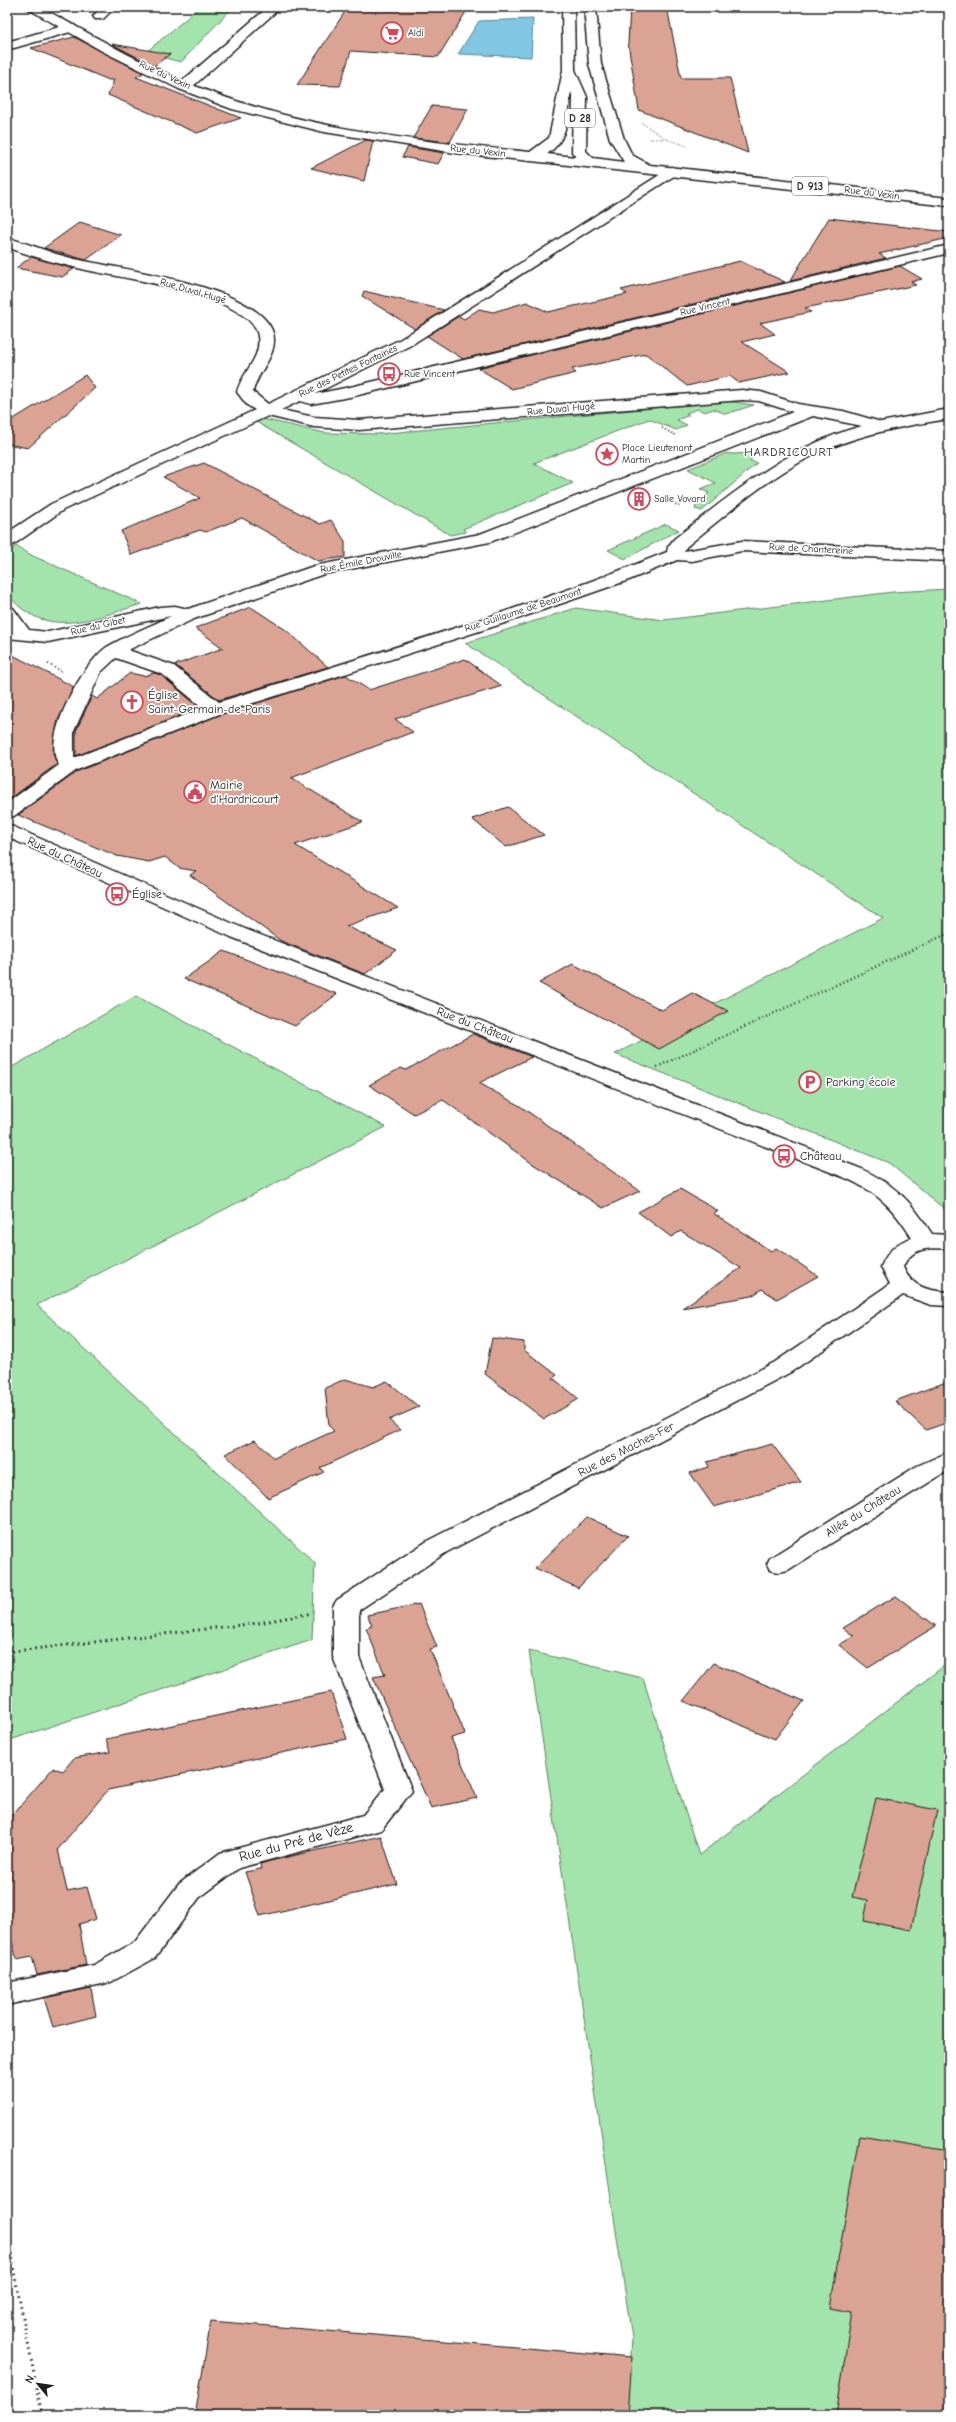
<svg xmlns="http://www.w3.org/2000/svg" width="956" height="2422" viewBox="0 0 956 2422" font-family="'Comic Neue',sans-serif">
<rect width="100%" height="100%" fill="#fff"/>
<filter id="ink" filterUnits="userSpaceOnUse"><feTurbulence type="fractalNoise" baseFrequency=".025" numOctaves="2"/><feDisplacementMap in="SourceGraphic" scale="8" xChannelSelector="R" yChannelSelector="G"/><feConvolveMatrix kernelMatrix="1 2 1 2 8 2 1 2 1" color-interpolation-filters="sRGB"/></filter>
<g filter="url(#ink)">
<path fill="#a3e3ac" stroke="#608064" d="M200,7H233L181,62L145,53Z
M727,401L754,405L726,414L714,409L704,412L698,409L686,413L689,415L677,420L687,425L676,430L649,419L534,463L573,483L463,529L466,532L450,535L256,422L263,419L272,421L325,433L378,434Z
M727,453C736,456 746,450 753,457L750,461L757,463L702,511L695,509L697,502L709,493L700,489L716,483L688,469Z
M666,524L679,530L625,559L608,550Z
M16,546L33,556L142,604C94,618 43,642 7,593V553Z
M949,589V1213L889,1163L615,1054L883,918L465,643L576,608L664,620L893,592Z
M136,996L386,1127L37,1305L315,1563L312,1640L7,1741V1070Z
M529,1651L643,1678L699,1855L949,1662V2415H627L632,2338Z"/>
<path fill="#81c6e2" stroke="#598293" d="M533,19L531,57L458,54L479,21Z"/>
<path fill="#dba394" stroke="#1c1c1c" d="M348,7H469L438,57L351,51L340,86L297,85Z
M630,7H667L681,78H730L748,153L639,110L628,43Z
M74,37L143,73L136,77L241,118L197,133L108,95L114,80H109L31,48Z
M112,44L170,54L154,66Z
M432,106L468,109L450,142L413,138Z
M366,140L373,141L364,181L311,168Z
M408,147L444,153L438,164L402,157Z
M829,218L949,232V238L879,254L886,258L790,281Z
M80,222L121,235L86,260L44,248Z
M31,257L56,264L74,269L62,277L16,268Z
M740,261L785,282L463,359L427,336L459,316L464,319L479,309L493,312L527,302L548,312L627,294L621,290Z
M900,266L922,279L911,282L916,285L805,308L811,312L760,323L775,334L742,342L790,372L739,383L730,376L687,386L646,354L572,369L576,373L512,389L478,368Z
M364,291L444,310L415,329L362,296Z
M85,375L95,388L28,448L7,444V423Z
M204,463L320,524L331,520L345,541V557L318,561L242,518L206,532L200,530L131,555L121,531L200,498L163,477Z
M251,607L286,630L328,667L219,700L175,665L223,648L195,628Z
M7,652L74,687L58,720L54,738L53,753L57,764L7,801Z
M465,659L502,686L395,719L413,732L291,778L363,822L295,845L398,908L346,926L397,950L365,974L281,941L190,875L196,871L179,868L165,857L149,862L117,856L18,815L78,771L222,714L346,675L369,690Z
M130,673L144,676L154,673L161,675L200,708L76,756V731L92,696L97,699Z
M508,807L544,835L506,847L472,819Z
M224,951L337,994L295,1026L184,979Z
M573,964L662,1010L692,993L728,1011L659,1049L539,983Z
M473,1034L532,1057L479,1083L520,1106L640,1191L603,1208L533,1164L443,1100L414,1114L369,1085L401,1068L406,1070Z
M680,1189L718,1211L713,1213L771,1251L776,1248L818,1276L777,1299L762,1289L752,1296L682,1308L741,1268L681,1231L671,1237L638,1212Z
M492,1338L524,1342V1350L557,1375L553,1378L579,1399L544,1419L485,1374Z
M345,1379L373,1387L387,1381L419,1407L389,1420L400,1430L320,1468L324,1472L268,1498L225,1454L255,1440L274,1458L334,1431L329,1426L325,1388Z
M949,1381V1422L926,1430L895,1401Z
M772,1444L801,1482L714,1507L690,1473L709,1467L707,1462Z
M587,1517L628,1536L578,1588L535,1568Z
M896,1596L936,1626L868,1668L839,1645L854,1636L843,1628Z
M419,1604L437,1647L430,1649L465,1734L451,1738L477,1798L431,1808L373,1677L385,1675L366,1628L372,1626L367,1615Z
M714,1663L804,1701L775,1739L683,1701Z
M331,1692L347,1739L108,1790L58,1849L67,1891L87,1887L96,1919L79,1924L86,1965L37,1975L32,1957L17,1960L7,1923V1821L53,1768L63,1771L74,1758L110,1752L106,1739Z
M876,1798L937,1810L911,1930L864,1921L868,1900L852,1897Z
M381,1836L397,1884L260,1916L245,1872L261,1869L260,1864L270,1861Z
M91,1988L96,2016L53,2027L44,1998Z
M859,2136L949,2151V2415H836L852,2312L830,2308Z
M211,2321L632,2357L628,2415H195Z"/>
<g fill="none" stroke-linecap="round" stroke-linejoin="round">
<g stroke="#1c1c1c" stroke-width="3">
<path id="minor" d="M102,7H115L103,19H95L93,16Z
M268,7H281L190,89H180L178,86L180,83Z
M70,24L74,25L76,28L74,31L7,50V42Z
M672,167L679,171L677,174L411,345L315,394L350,387L949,245V253L350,397L311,404L300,401L281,410L314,417L359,420L742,390L761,392L798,404L843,411L881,422L949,409V419C902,426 855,435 812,456C765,479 726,515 686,547L684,551L742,541L949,551V561L742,551L692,561L677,560L629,580L511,621L222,713L77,770L14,816L7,818V803L59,765C40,740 84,662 107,647C127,635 151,626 171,616L48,642L7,638V628H11L7,622V607L13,608L29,630L48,632L160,607L175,606L188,609L314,566L480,534L793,412L759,401L742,400L359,430L314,427L268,416L63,510L13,545L7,546V533L51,504L255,410L247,405L237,392C242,372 262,358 258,336C252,295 121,278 86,270C59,264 33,257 7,247V238C29,243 49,253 71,258C115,269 259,285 273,333C279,355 257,371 253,392L268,404L401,339ZM813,416L862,426C788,446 733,493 674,539L668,547L667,552C521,611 369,655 219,702L174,666L128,650L194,619L324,574L490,542ZM116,658L162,674L203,708L74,758V731L101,672Z
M7,824L245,929L859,1168C895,1184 911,1201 932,1234L949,1235V1249C930,1247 911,1247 903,1267C911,1287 929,1291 949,1292V1306L931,1305L903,1295L791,1372L447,1552L359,1610V1657L412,1791L381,1830L239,1868L199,1898L155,1958L111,1982L7,2005V1983L94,1965L135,1942L179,1884L220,1853L363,1815L385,1789L333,1657V1606L337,1600L429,1540L775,1362L890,1284L881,1267C887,1252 896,1242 912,1238C892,1206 877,1192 843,1177L231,937L7,837Z
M949,1452V1470L788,1570L779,1572L770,1570L767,1564L770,1558L917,1466Z"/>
</g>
<g stroke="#1c1c1c" stroke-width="3">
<path id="major" d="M25,7H40C98,38 155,72 216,94C317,131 425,142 530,152L549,138L563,70L562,7H574L575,70L587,97L586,151L593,158L624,162L610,139L589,64L584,7H596L601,64L624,139L632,155L650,165L949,198V206L456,153L324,132L232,109L179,89L102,51ZM571,92L573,97L572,152L576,157L547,154C569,140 567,115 571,92Z"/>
</g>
<path stroke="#1c1c1c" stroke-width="1.5" stroke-dasharray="0.5 2" stroke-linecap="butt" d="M642,123L666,139L687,146
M650,139H665"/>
<path stroke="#1c1c1c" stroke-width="2" stroke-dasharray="1 2.5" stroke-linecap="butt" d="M662,428L675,435
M669,501L681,507
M48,664L61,671"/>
<path stroke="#1c1c1c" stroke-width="2.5" stroke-dasharray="1 3" stroke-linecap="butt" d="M657,1067L949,933"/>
<path stroke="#1c1c1c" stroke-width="3" stroke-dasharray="1.5 4" stroke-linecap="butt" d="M7,1652L258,1623L312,1613
M7,2236L42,2415"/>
<use href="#minor" fill="#fff" fill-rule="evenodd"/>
<use href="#major" fill="#fff" fill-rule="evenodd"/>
</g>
</g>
<defs>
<g id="supermarket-ring" transform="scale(1.15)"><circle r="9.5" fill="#fff" stroke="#d1495b" stroke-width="1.5"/><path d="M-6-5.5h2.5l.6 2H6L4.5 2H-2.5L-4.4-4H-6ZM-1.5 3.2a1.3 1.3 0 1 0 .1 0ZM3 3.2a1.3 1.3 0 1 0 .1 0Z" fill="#d1495b"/></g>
<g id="bus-ring" transform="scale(1.15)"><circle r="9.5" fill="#fff" stroke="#d1495b" stroke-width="1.5"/><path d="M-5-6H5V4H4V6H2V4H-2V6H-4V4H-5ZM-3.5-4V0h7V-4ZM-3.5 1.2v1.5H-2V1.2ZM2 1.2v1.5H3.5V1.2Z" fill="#d1495b"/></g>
<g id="sight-ring" transform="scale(1.15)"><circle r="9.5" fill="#fff" stroke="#d1495b" stroke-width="1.5"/><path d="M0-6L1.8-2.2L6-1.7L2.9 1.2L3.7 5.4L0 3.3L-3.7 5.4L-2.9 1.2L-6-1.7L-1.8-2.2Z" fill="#d1495b"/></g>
<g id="building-ring" transform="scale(1.15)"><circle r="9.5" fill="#fff" stroke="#d1495b" stroke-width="1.5"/><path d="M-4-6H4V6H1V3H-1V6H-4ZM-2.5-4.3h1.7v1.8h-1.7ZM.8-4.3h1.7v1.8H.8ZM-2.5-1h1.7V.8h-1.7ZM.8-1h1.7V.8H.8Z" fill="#d1495b"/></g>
<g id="church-ring" transform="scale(1.15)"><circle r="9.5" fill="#fff" stroke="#d1495b" stroke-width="1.5"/><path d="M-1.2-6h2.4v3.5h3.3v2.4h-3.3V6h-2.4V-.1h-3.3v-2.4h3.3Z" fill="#d1495b"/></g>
<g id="civic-ring" transform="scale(1.15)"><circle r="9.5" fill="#fff" stroke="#d1495b" stroke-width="1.5"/><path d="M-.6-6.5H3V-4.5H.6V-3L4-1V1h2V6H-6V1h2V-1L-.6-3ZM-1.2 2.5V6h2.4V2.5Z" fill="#d1495b"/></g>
<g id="parking-ring" transform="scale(1.15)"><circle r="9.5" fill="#fff" stroke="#d1495b" stroke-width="1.5"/><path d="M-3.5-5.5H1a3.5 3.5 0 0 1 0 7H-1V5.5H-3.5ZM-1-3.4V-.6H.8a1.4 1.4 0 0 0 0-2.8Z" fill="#d1495b"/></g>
</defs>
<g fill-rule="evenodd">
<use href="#supermarket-ring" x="392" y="33"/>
<use href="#bus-ring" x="389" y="374"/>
<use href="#sight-ring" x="607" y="454"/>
<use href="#building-ring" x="639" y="499"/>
<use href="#church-ring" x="132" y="702"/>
<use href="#civic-ring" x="195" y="792"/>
<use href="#bus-ring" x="117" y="894"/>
<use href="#parking-ring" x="810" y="1082"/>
<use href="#bus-ring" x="784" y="1156"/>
</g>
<g text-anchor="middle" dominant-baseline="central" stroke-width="3.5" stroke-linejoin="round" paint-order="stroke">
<g font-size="10" fill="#1c1c1c" stroke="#fff" text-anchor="start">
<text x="408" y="33">Aldi</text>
<text x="404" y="374">Rue Vincent</text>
<text x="622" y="448">Place Lieutenant<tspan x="622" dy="12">Martin</tspan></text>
<text x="654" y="499">Salle Vovard</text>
</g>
<g font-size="10" fill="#1c1c1c" stroke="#fff">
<text transform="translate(165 75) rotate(25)">Rue du Vexin</text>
<text transform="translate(478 151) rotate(6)">Rue du Vexin</text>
<text transform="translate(872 193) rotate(7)">Rue du Vexin</text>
<text transform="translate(193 291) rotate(16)">Rue Duval Hugé</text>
<text transform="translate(705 307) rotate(-13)">Rue Vincent</text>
<text transform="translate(348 371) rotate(-26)">Rue des Petites Fontaines</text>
<text transform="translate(561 409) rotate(-5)">Rue Duval Hugé</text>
<text transform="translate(811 549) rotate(3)">Rue de Chantereine</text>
<text transform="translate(361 562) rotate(-11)">Rue Émile Drouville</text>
<text transform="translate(523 610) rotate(-18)">Rue Guillaume de Beaumont</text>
<text transform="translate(98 626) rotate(-13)">Rue du Gibet</text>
</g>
<g fill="#fff" stroke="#606060" stroke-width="1">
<rect x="565" y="109" width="30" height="18" rx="3"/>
<rect x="792" y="177" width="36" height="18" rx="3"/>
</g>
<g font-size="11" font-weight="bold" fill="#1c1c1c">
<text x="580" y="118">D 28</text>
<text x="810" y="186">D 913</text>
</g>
<g font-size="12" letter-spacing="1" fill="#1c1c1c" stroke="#fff">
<text x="789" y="452">HARDRICOURT</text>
</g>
<g font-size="12" fill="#1c1c1c" stroke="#fff" text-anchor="start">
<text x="148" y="695">Église<tspan x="148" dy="14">Saint-Germain-de-Paris</tspan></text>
<text x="210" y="785">Mairie<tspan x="210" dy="14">d'Hardricourt</tspan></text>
<text x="132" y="894">Église</text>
<text x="826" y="1082">Parking école</text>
<text x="800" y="1156">Château</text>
</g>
<g font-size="12" fill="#1c1c1c" stroke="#fff">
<text transform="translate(65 857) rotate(25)">Rue du Château</text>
<text transform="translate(475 1025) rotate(21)">Rue du Château</text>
<text transform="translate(626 1449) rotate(-27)">Rue des Maches-Fer</text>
<text transform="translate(863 1511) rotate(-32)">Allée du Château</text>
</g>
<g font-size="14" fill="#1c1c1c" stroke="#fff">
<text transform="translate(296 1842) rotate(-15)">Rue du Pré de Vèze</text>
</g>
</g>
<rect width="956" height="2422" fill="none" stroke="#fff" stroke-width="24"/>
<rect x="12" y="12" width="932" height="2398" fill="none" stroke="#1c1c1c" stroke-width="1.5" filter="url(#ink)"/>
<g transform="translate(38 2384) rotate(299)" stroke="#ffffff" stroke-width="3" paint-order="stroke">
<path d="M0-3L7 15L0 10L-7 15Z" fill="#1c1c1c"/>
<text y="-6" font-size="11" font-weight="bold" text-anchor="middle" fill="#1c1c1c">N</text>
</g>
</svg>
